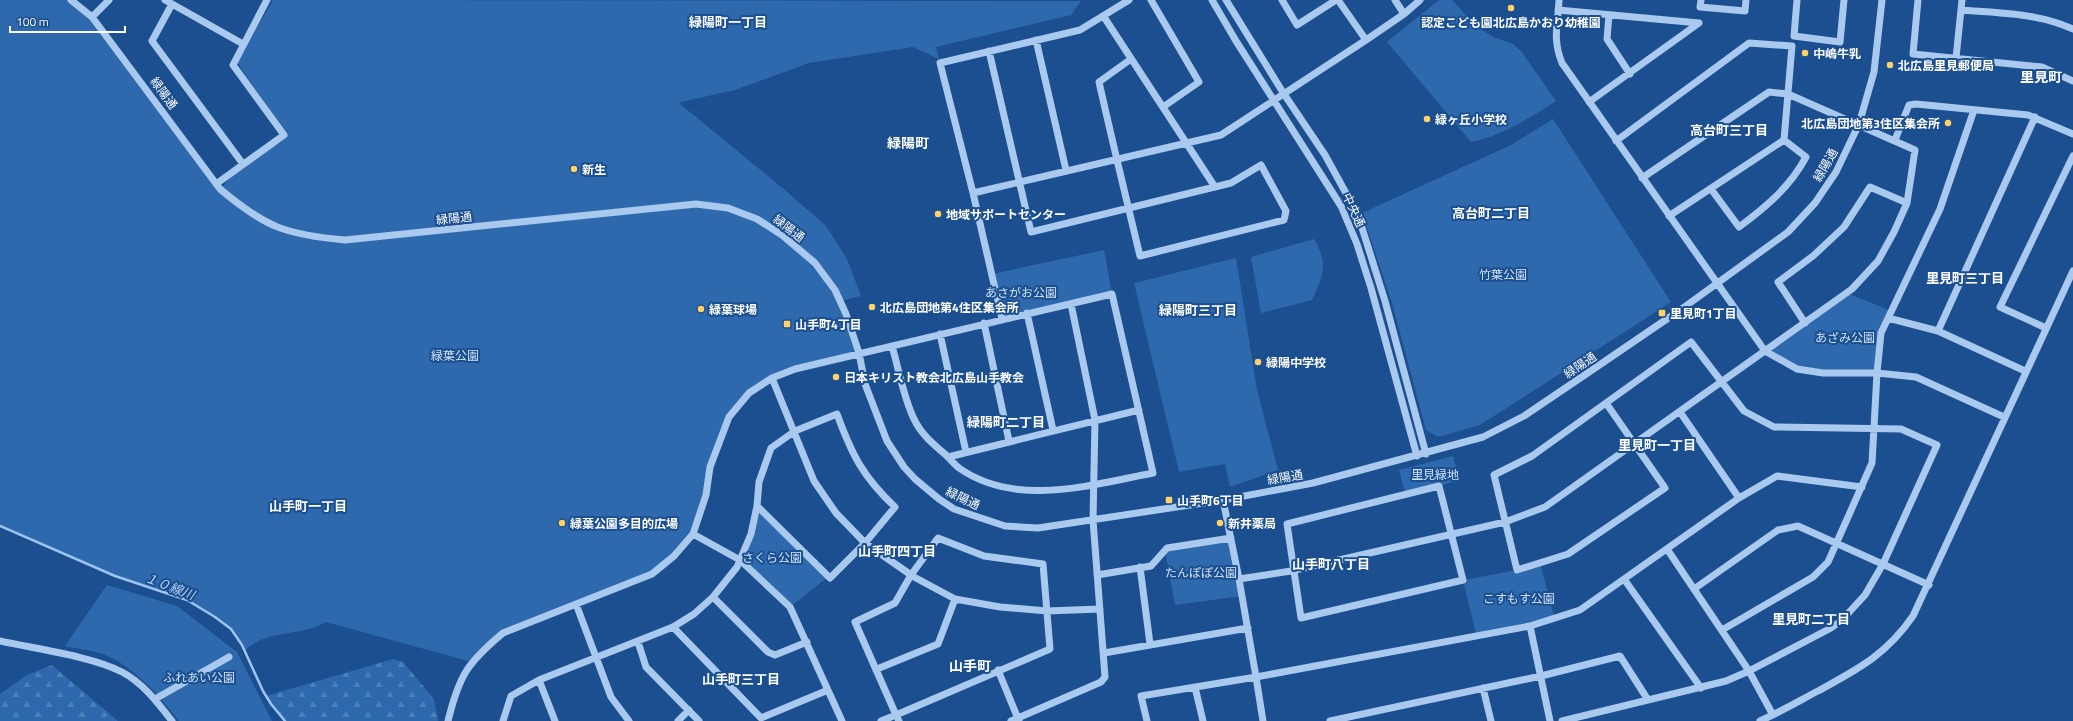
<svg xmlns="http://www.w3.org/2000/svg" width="2073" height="721" viewBox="0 0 2073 721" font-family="'Titillium Web','Noto Sans JP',sans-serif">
<defs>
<pattern id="forest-firs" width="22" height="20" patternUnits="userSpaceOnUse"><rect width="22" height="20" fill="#2e69ad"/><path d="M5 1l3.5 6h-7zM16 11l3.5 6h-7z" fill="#4d80b9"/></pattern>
</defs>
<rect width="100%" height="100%" fill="#1b4f8f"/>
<path fill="url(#forest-firs)" d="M393,659L403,662L434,699L438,721H286L266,696Z
M52,665L118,721H0V694L27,675Z"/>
<path fill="#2e69ad" d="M0,0H71L92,17L220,189L230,178L287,136L237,62L273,0L1081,1L1071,15L936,47L939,59L913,47L809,63L735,90L681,102L680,104L785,190L826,226L847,259L861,296L841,301L859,353L795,369L749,393L729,417L693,534L652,574L503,633L468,661L326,622C301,637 265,629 245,651C222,602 159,593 114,576C76,561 38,543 0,526Z
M1439,0H1452L1475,25L1493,37L1513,44L1521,51L1556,101C1531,118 1500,136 1471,142L1387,42Z
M1553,119L1671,302L1480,425L1438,437L1426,430L1392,303L1362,213L1511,145Z
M1314,239C1328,262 1324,275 1313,298L1312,300L1261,313L1251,257Z
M1104,250L1112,294L1002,319L992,274Z
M1236,258L1257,390L1278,470L1230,487L1225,464L1179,472L1134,283Z
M1846,293L1892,311L1881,333L1877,373L1797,369L1765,351Z
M1453,456L1460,480L1439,486L1405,493L1399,470Z
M761,510L830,578L824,580L790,607L740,560Z
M1231,538L1242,596L1175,605L1165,551Z
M1540,563L1555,619L1476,634L1463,580L1517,570Z
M107,585L177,606L237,652L272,721H179C159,696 136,668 105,655C93,650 78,649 65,646Z"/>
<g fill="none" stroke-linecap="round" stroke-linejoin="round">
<path stroke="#9cc4f0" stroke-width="2.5" d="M0,526L115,576L187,600L215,617L231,629L242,645L263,691L271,704L285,721"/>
<path stroke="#a9c9ee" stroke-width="7" d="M71,0L92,17L220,189C265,227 286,235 345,240L696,204L728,208L757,219L782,235L815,263L835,290L846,314L859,353L865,384L887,441L904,467L915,479L939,499L954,509L1005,526L1038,528L1223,500L1313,483L1483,437L1524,416L1595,368L1683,308L1788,232L1815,203L1836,172L1859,124L1874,72L1882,0
M165,0L243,44
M1151,0L1199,82L1163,107
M1212,0L1236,41L1341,206L1357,244L1371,288L1417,456
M1226,0L1284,94L1325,155L1358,215L1385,301L1426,454
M1282,0L1297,25L1336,0
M1338,0L1366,40
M1395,0L1404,14
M1559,0C1558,25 1552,38 1562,63L1765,351L1797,369L1823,373H1877L1916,377L2004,417
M1701,0L1700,7L1745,11L1746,0
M1797,0L1794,36L1840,42L1844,0
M1918,0L1913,54L2042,67L2073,81
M172,4L152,41L243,164
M1558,10L1699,23L1589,102
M1961,10C1999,13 2037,13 2073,29
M1609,15L1607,39L1630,74
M92,17L109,0
M1104,17L1215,187
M1036,40L1066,170
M989,51L1031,232L1231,183L1261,165L1286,211L1284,220L1140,256C1126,198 1112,140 1099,82L1131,59
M1956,58L1962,0
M1895,140L1909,105L1916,104L2028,115L2073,134
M1616,141L1749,43L1792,46L1784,140L1669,216
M216,184L284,135L233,65L267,0
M1711,189L1739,227C1766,207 1790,187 1806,157L1784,140
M973,193L1221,135L1366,40L1404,14L1420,0
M1027,313L1053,430
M1888,318L1938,331L2025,371
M1002,319L973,193L940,63L1080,30L1129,0
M984,323L1009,441
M1805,323L1778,282L1813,256L1844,227L1870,187L1907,203
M2046,328L2000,307L2073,156
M1938,331L2035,117
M940,334L966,452
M772,378L814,481L836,513L865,543L914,577L955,599L1000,607L1047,611L1100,609
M1680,412L1739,498
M948,457L1139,410
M1439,486L1463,580L1301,618L1287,524Z
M1223,500L1239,579L1256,677L1530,626L1550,721
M693,534L740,560L790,607L842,721
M1667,549L1749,671L1773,715
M1140,567L1150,644
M1097,575L1151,566L1167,548L1231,538
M1239,579L1291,571L1505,522L1545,507L1852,289L1878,261L1894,232L1907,203L1915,150L1788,94L1769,92L1642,178
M1624,579L1701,688
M1694,589L1778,530L1798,526L1929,585
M713,597L768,652L775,655L807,642
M576,604L611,697L629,721
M1530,626L1580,610L1739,498L1777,476L1862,487
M673,627L761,718L828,690
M1722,630L1813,577L1828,562L1872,463L1877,373L1881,333L1940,209L1974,110
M0,641C36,649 91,656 122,672C143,683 158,703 172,721
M638,642L646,667L699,721
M1104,653L1248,628
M877,669L938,644L955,599
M998,670L1019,721
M539,680L555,721
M1195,687L1203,721
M1483,688L1491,721
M155,699L229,657
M448,721C459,676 467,663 503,633L652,574L674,556L693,534L706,495L710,467L729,417L749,393L772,378L795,369L1112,294L1153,473C1090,485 1016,508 959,468C954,464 950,459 946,455C933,444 921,434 914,419C903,396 899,370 892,346
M503,721L511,696L539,680L673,627L694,614L713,597L737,567L751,534L757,506L759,482L771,448L795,431L837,414C852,455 863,477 895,507L865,543L830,578L757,506
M678,721L689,710
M881,721L896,715L1050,649L1043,564L984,556L938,538L911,575L895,603L855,622L896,715L899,721
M1011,721L1101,682L1105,677L1093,520L1095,420L1071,304
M1147,721L1141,696L1256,677L1263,721
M1330,721L1541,676L1620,656L1648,700
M1562,721L1726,681L1749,671L1831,628L1841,621L1865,595L1883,564L1937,445L1901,429L1774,427L1744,411L1691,342L1532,456L1494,475L1517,570L1568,554L1665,488L1606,403
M1760,721C1780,712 1799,701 1818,691C1858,669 1886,655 1913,616L2073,271"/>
</g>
<g fill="#ffd166" stroke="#1b4f8f" stroke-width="1.5">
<circle cx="1511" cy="8" r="4"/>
<circle cx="1805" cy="53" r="4"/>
<circle cx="1890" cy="65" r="4"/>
<circle cx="1427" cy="119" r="4"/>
<circle cx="1948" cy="123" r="4"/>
<circle cx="574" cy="169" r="4"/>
<circle cx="938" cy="214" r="4"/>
<circle cx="872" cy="307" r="4"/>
<circle cx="701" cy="309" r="4"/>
<rect x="1658" y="309" width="8" height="8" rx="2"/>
<rect x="783" y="320" width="8" height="8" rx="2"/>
<circle cx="1258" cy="362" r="4"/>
<circle cx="836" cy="377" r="4"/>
<rect x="1165" y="496" width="8" height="8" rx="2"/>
<circle cx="562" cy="523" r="4"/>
<circle cx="1220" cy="523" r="4"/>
</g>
<g text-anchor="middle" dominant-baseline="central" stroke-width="4" stroke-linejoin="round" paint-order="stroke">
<g font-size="12" font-weight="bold" fill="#fff" stroke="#1b4f8f" text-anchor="start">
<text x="1511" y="22" text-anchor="middle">認定こども園北広島かおり幼稚園</text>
<text x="1813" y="53">中嶋牛乳</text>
<text x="1898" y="65">北広島里見郵便局</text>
<text x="1435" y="119">緑ヶ丘小学校</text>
<text x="1940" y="123" text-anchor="end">北広島団地第3住区集会所</text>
<text x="582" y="169">新生</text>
<text x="946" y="214">地域サポートセンター</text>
<text x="880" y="307">北広島団地第4住区集会所</text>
<text x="709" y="309">緑葉球場</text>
<text x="1670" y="313">里見町1丁目</text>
<text x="795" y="324">山手町4丁目</text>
<text x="1266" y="362">緑陽中学校</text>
<text x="844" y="377">日本キリスト教会北広島山手教会</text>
<text x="1177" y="500">山手町6丁目</text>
<text x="570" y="523">緑葉公園多目的広場</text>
<text x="1228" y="523">新井薬局</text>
</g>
<g font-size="12" fill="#fff" stroke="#1b4f8f">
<text transform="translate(164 93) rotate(54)">緑陽通</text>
<text transform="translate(1825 165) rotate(-60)">緑陽通</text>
<text transform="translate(1354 210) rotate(65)">中央通</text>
<text transform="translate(454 218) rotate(-6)">緑陽通</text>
<text transform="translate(789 228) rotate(37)">緑陽通</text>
<text transform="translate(1580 365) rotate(-34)">緑陽通</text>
<text transform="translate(1285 477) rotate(-10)">緑陽通</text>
<text transform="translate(963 498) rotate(26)">緑陽通</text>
</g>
<g font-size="12" fill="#cfe3fa" stroke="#1b4f8f">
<text x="1503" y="274">竹葉公園</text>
<text x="1021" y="292">あさがお公園</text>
<text x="1845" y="337">あざみ公園</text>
<text x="455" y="355">緑葉公園</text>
<text x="1435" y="474">里見緑地</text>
<text x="772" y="557">さくら公園</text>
<text x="1201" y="572">たんぽぽ公園</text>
<text x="1519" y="598">こすもす公園</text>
<text x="199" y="677">ふれあい公園</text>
</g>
<g font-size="13" font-weight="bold" fill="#fff" stroke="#1b4f8f">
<text x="728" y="22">緑陽町一丁目</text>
<text x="1729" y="130">高台町三丁目</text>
<text x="1491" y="213">高台町二丁目</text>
<text x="1965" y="278">里見町三丁目</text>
<text x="1198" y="310">緑陽町三丁目</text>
<text x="1006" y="422">緑陽町二丁目</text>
<text x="1657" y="445">里見町一丁目</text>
<text x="308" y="506">山手町一丁目</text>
<text x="897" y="551">山手町四丁目</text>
<text x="1331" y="564">山手町八丁目</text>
<text x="1811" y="619">里見町二丁目</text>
<text x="741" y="679">山手町三丁目</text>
</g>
<g font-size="13" font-style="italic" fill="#b5d3f5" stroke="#1b4f8f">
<text transform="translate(170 586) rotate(21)">１０線川</text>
</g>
<g font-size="14" font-weight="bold" fill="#fff" stroke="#1b4f8f">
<text x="2041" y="76">里見町</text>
<text x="908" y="142">緑陽町</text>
<text x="970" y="665">山手町</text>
</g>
</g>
<path d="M10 26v6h115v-6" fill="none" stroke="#ffffff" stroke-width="2"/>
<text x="16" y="26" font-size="12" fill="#ffffff" stroke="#1b4f8f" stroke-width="3" paint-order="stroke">100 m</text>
</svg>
